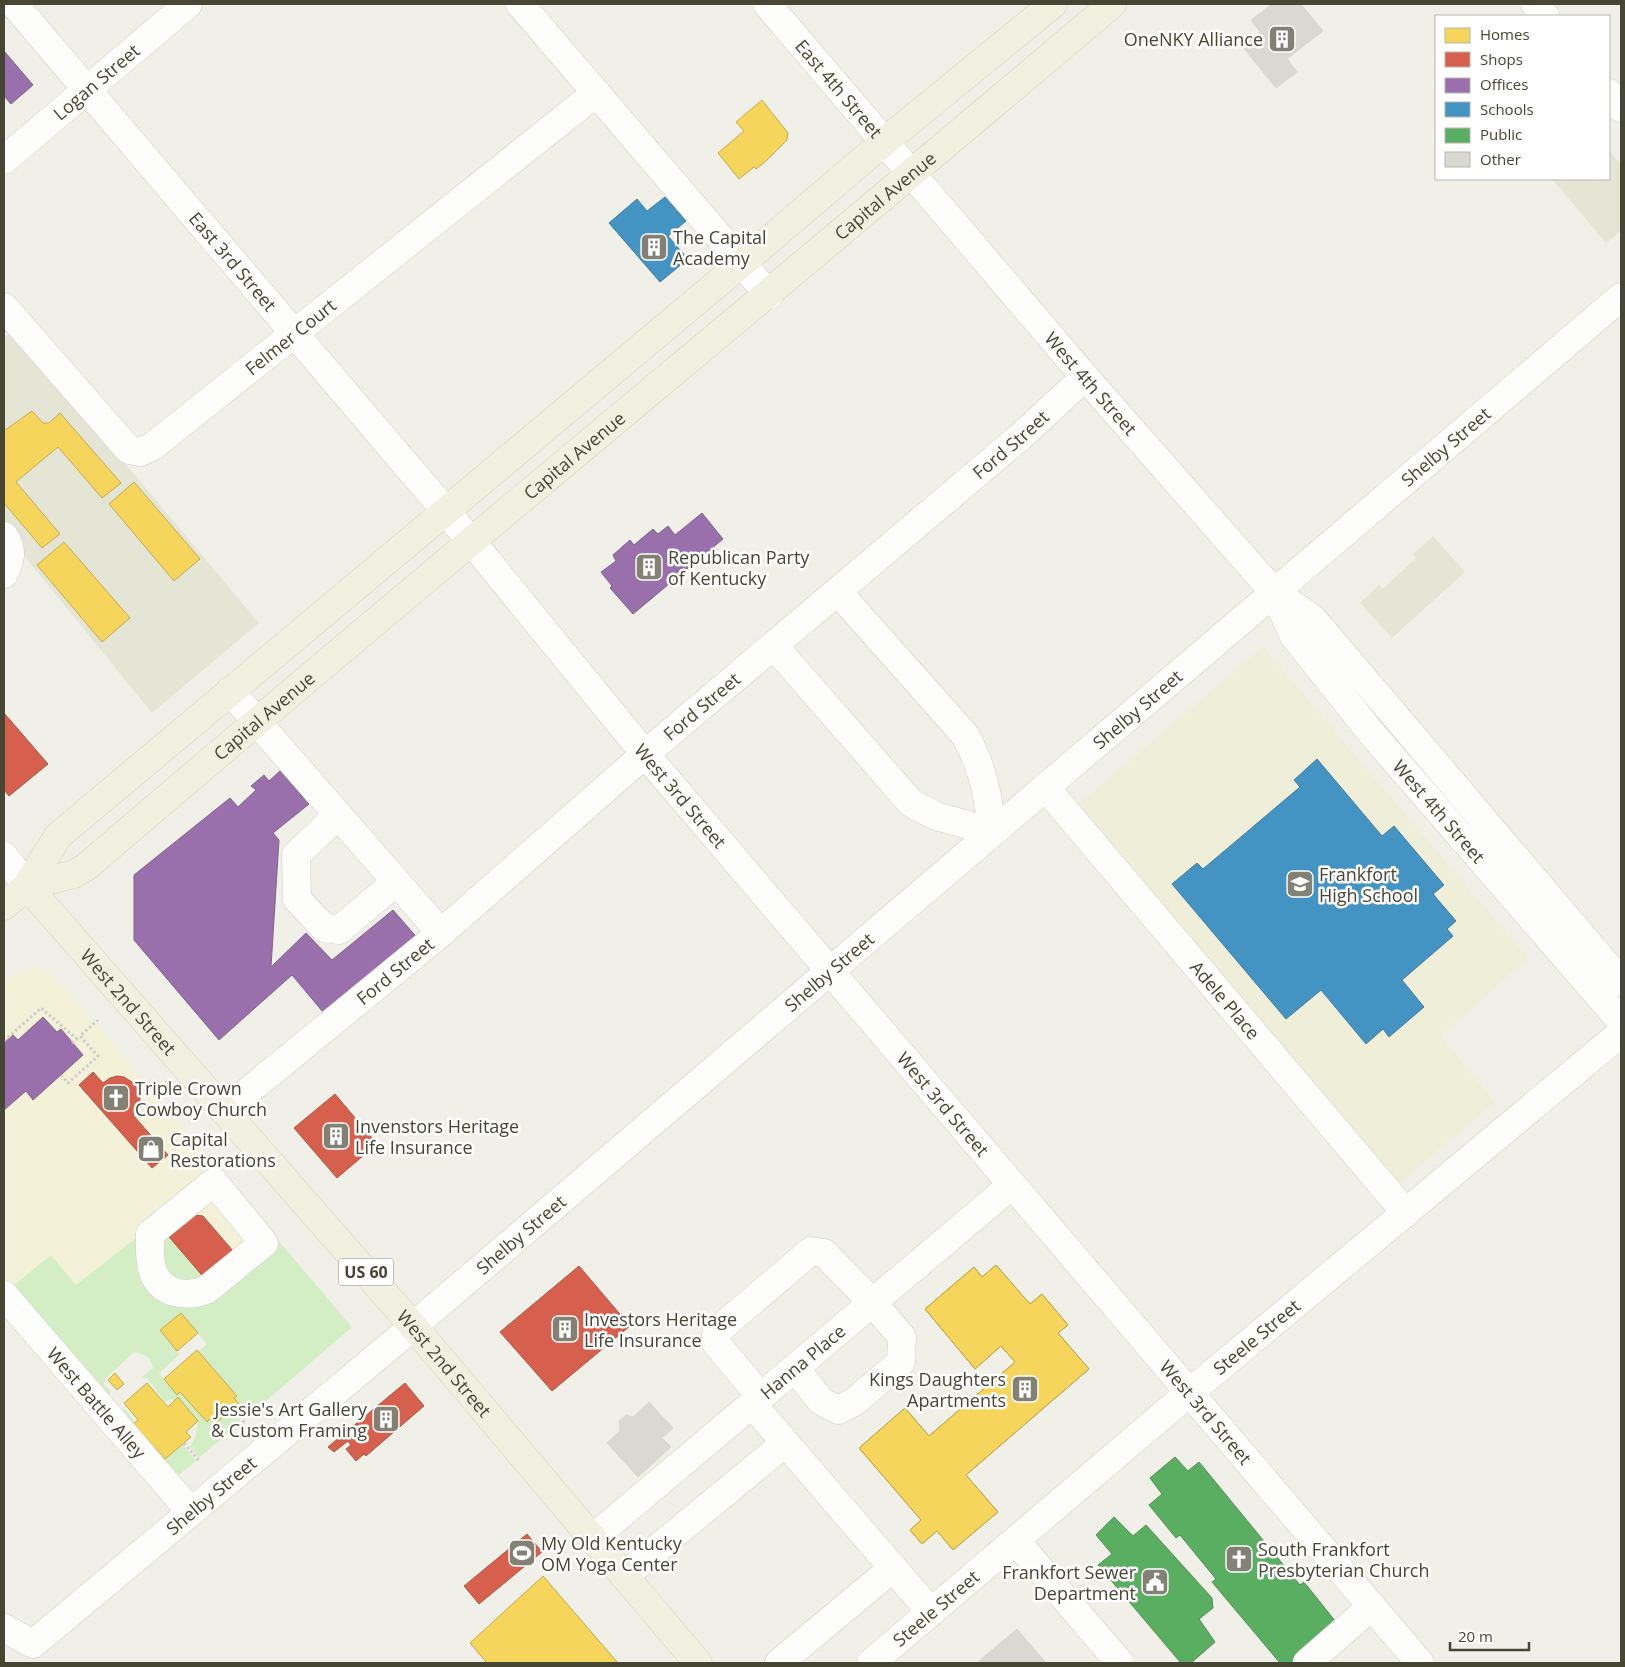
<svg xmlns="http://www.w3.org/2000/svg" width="1625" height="1667" viewBox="0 0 1625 1667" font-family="'Open Sans',sans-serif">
<rect width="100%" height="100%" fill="#f0f0e8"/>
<path fill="#e5e5d5" d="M1609,150L1621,165V231L1606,243L1552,179H1609Z
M13,330L259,623L152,713L4,531V338Z
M1433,536L1465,572L1392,638L1360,603L1379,585L1383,589L1416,558L1413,554Z"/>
<path fill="#f4f1d9" d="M35,967L44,969L53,974L64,986L278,1240L210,1295L189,1302L90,1379L4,1276V982L18,972Z"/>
<path fill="#efefd9" d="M1263,647L1528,958L1441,1036L1495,1102L1394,1188L1073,809Z"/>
<path fill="#d3eec5" d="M169,1236L206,1280L201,1284L165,1279L160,1246Z
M136,1238L146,1268L210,1295L278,1240L352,1327L245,1419L235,1407L239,1404L234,1398L237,1396L198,1352L207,1344L181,1313L160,1330L180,1354L159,1373L177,1394L180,1392L207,1422L210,1419L215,1424L231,1410L241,1422L199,1458L190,1447L196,1435L198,1421L178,1397L174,1401L171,1399L165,1402L148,1379L142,1377L153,1368C150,1356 145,1354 134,1352L106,1378L104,1384L111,1392L107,1399L13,1286L51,1255L76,1285Z
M117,1410H126L135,1422L133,1424L164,1459L182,1444L196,1461L175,1478Z"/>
<path fill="#f6d55c" stroke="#c2aa50" d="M762,100L788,133L787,140L766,161L756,169L754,167L739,179L718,153L744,131L736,122Z
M32,411L43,423H49L60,413L121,483L102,498L58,447L16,482L60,534L42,548L4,503V431Z
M134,482L200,559L174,581L109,504Z
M64,542L130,618L102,642L37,565Z
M996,1265L1030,1304L1042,1294L1068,1325L1058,1333L1089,1369L966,1475L998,1512L953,1550L937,1531L922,1544L910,1530L921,1520L859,1448L905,1408L929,1436L1015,1362L1001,1346L975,1369L925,1309L974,1267L982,1277Z
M996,1265L1030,1304L1042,1294L1068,1325L1058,1333L1089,1369L966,1475L998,1512L953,1550L937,1531L922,1544L910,1530L921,1520L859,1448L905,1408L929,1436L1015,1362L1001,1346L975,1369L925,1309L974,1267L982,1277Z
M181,1313L198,1333L177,1351L160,1330Z
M197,1350L237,1396L234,1398L239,1404L215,1424L210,1419L207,1422L180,1392L177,1395L164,1379Z
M115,1373L124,1384L117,1390L108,1380Z
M147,1383L168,1407L178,1397L198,1421L186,1432L191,1437L165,1459L133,1424L138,1420L124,1403Z
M543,1576L618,1663H487L470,1643Z"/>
<path fill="#d6604d" stroke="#ab5846" d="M4,713L48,764L9,796L4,790Z
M93,1072L103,1083L110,1078L117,1076L124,1077L135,1084L140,1098L139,1106L133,1115L168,1155L152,1168L79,1085Z
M335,1094L377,1144L337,1178L294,1128Z
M195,1215L203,1216L239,1258L206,1280L164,1231Z
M579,1266L630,1326L552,1391L500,1332Z
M405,1383L424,1406L366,1456L364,1454L356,1461L346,1449L351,1445L348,1441L334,1452L328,1447Z
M527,1534L542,1552L479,1604L464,1586Z"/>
<path fill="#9970ab" stroke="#806387" d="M4,51L33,85L11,104L4,96Z
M702,513L723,539L633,614L610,588L612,586L601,572L616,561L613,555L630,540L634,545L653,529L658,534L668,526L675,535Z
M280,771L309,804L273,833L279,840L271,967L306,933L332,960L393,910L420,941L328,1018L292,975L219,1040L134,940V875L230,798L238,807L256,790L251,786L264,775L269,781Z
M43,1017L57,1032L61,1029L83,1055L33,1100L26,1091L4,1110V1043L13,1035L18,1040Z"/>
<path fill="#4393c3" stroke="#447c98" d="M665,197L686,221L668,236L688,259L660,282L609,223L637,199L647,211Z
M1317,759L1382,836L1394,826L1444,885L1433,894L1456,921L1447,929L1453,936L1402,980L1424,1007L1389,1037L1383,1029L1366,1044L1321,990L1286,1019L1172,884L1197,863L1203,869L1300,787L1294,780Z"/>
<path fill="#5aae61" stroke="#548e54" d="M1175,1457L1188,1471L1199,1462L1300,1585L1304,1582L1340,1627L1297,1663H1280L1212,1582L1216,1579L1180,1535L1176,1538L1149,1505L1162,1494L1150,1478Z
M1114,1517L1133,1536L1146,1525L1212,1598L1213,1608L1199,1619L1215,1642L1191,1663H1181L1098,1565L1112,1554L1096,1535Z"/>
<path fill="#dad9d1" stroke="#d9d8ce" d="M1272,4H1301L1323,31L1287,59L1297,72L1276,88L1242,46L1260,32L1251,20Z
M649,1402L673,1428L662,1438L671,1447L638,1477L607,1443L620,1431L619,1421L626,1415L633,1417Z
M1017,1629L1046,1663H981L979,1661Z"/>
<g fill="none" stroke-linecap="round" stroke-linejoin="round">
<g stroke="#cecec5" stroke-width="29">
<g id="minor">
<path id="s1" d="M14,4L471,541L645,754L1420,1663"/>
<path d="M520,4L769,295"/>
<path id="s2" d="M767,4L1085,377L1273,591L1313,619L1621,982"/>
<path d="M1535,4L1545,16"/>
<path d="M1609,93L1621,108"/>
<path id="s3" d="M4,160L188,4"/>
<path id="s4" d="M4,307L129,450L140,452L153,446L596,93"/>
<path d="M4,536C13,549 11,560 4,574"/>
<path id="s5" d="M1274,593L1294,636L1373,735L1621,1021"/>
<path d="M774,646L911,803L936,816L993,832C987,794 984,769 965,735L838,592"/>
<path d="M230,691L441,933"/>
<path id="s6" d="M1045,787L1406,1213"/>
<path d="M337,816L296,855L297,899L324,928L339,930L396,882"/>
<path d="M4,856L27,886"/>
<path id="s7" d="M224,1111L441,933L645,754L1020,437L1085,377"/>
<path d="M214,1182L264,1243L206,1290C196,1294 189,1295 179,1293C149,1288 149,1259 150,1234Z"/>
<path id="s8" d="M4,1295L191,1512"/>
<path d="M761,1397L715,1342L717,1331L811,1251L824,1253L872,1302L902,1337L901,1362L854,1402L838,1410L821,1401L795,1368"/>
<path d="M752,1404L931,1612"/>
<path id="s9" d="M593,1538L1012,1185"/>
<path d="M1016,1541L1120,1663"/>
<path d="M624,1576L785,1443"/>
<path id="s10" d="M4,1628L33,1644L384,1351L1621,297"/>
<path d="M779,1663L893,1568"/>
<path id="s11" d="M871,1663L1190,1392L1621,1033"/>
<path d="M1307,1663L1372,1606"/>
</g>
</g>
<g stroke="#d4d3b4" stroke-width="29">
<g id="major">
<path id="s12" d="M27,886L74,874L86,867C425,576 772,293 1112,4"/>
<path id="s13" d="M27,886L413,1326L698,1663"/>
<path d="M4,906L27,886L58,836L742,263L884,142L1053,4"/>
</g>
</g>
<path stroke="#cecec6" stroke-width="3" stroke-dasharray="2.5 2.5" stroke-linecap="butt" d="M4,1041L41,1008L77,1039
M72,1043L78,1038
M61,1075L68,1083L98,1056L80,1036L98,1020
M233,1409L245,1423
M184,1443L199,1461"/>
<use href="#minor" stroke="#fdfdfc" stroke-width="28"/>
<use href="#major" stroke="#f1f1e2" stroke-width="28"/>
</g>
<defs>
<g id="building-square" transform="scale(1.4375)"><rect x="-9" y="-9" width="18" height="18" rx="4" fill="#828173" stroke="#fff"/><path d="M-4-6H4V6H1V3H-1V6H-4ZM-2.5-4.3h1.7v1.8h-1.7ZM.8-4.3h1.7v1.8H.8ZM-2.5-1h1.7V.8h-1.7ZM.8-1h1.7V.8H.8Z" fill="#fff"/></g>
<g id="school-square" transform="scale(1.4375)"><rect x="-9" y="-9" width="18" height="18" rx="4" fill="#828173" stroke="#fff"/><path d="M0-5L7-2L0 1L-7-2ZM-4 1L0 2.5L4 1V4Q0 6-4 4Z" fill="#fff"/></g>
<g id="church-square" transform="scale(1.4375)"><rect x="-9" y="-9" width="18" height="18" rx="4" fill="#828173" stroke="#fff"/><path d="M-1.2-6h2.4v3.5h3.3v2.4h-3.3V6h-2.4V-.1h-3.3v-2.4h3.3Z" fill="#fff"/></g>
<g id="shop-square" transform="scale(1.4375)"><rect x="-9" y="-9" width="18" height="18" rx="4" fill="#828173" stroke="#fff"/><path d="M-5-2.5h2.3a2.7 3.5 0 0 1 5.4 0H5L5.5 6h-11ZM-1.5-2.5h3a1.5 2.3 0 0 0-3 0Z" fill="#fff"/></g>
<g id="stadium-square" transform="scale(1.4375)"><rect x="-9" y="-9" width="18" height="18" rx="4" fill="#828173" stroke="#fff"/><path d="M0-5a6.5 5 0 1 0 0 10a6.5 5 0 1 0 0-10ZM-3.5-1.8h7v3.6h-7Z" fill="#fff"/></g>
<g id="civic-square" transform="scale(1.4375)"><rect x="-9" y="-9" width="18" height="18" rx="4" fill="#828173" stroke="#fff"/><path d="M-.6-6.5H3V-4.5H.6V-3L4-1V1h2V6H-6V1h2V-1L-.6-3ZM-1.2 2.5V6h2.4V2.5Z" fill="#fff"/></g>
</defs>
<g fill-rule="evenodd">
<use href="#building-square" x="1282" y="39"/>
<use href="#building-square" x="654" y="247"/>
<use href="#building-square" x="649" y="567"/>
<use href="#school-square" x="1300" y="884"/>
<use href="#church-square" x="116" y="1098"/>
<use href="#building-square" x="336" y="1136"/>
<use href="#shop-square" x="151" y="1149"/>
<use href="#building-square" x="565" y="1329"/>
<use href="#building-square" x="1025" y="1389"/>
<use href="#building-square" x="386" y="1419"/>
<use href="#stadium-square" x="522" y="1553"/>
<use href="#church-square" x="1239" y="1559"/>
<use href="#civic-square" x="1155" y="1582"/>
</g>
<g text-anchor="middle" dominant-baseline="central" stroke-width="5" stroke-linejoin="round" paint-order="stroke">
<rect fill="#fff" stroke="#7e7d71" stroke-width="1" x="338.5" y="1258.5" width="55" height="27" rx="4"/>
<g font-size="16" font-weight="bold" fill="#474534">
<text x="366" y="1272">US 60</text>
</g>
<g font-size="18" fill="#474534" stroke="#fff" text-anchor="start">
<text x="1263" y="39" text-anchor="end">OneNKY Alliance</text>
<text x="673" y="237">The Capital<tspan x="673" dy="21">Academy</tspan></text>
<text x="668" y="557">Republican Party<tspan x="668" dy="21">of Kentucky</tspan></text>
<text x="1319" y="874">Frankfort<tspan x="1319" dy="21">High School</tspan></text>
<text x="135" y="1088">Triple Crown<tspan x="135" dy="21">Cowboy Church</tspan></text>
<text x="355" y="1126">Invenstors Heritage<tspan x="355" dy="21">Life Insurance</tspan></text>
<text x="170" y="1139">Capital<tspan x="170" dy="21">Restorations</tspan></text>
<text x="584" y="1319">Investors Heritage<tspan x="584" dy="21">Life Insurance</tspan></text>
<text x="1006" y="1379" text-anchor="end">Kings Daughters<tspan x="1006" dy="21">Apartments</tspan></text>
<text x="367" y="1409" text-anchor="end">Jessie's Art Gallery<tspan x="367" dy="21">&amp; Custom Framing</tspan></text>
<text x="541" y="1543">My Old Kentucky<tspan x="541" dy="21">OM Yoga Center</tspan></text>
<text x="1258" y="1549">South Frankfort<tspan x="1258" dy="21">Presbyterian Church</tspan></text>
<text x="1136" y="1572" text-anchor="end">Frankfort Sewer<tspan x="1136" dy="21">Department</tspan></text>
</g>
<g font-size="18" fill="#474534" stroke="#fff">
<text stroke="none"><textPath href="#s3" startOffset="121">Logan Street</textPath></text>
<text stroke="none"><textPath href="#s2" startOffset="111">East 4th Street</textPath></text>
<text stroke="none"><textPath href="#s12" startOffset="1106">Capital Avenue</textPath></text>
<text stroke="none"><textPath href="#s1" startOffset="338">East 3rd Street</textPath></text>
<text stroke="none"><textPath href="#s4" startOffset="391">Felmer Court</textPath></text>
<text stroke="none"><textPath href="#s2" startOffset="499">West 4th Street</textPath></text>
<text stroke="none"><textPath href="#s7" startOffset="1031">Ford Street</textPath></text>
<text stroke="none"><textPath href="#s10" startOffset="1885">Shelby Street</textPath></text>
<text stroke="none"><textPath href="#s12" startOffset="701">Capital Avenue</textPath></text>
<text stroke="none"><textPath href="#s7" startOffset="626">Ford Street</textPath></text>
<text stroke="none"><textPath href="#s10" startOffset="1480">Shelby Street</textPath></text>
<text stroke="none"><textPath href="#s12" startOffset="296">Capital Avenue</textPath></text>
<text stroke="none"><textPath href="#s1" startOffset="1035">West 3rd Street</textPath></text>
<text stroke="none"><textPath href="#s5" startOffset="275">West 4th Street</textPath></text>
<text stroke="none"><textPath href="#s7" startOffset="221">Ford Street</textPath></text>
<text stroke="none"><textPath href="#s10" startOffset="1075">Shelby Street</textPath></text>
<text stroke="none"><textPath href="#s6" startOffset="279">Adele Place</textPath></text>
<text stroke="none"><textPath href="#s13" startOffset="154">West 2nd Street</textPath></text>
<text stroke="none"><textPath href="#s1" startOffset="1440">West 3rd Street</textPath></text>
<text stroke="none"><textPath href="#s10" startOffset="670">Shelby Street</textPath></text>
<text stroke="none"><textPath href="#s11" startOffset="505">Steele Street</textPath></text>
<text stroke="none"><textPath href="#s9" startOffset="274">Hanna Place</textPath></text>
<text stroke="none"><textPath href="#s13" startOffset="634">West 2nd Street</textPath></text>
<text stroke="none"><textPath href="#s8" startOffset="142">West Battle Alley</textPath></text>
<text stroke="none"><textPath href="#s1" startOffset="1845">West 3rd Street</textPath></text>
<text stroke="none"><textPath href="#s10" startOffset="265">Shelby Street</textPath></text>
<text stroke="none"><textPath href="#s11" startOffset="85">Steele Street</textPath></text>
</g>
</g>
<rect width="1625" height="1667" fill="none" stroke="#474534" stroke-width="10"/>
<rect x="1435" y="15" width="175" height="165" fill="#ffffff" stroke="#b5b5ae"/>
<rect x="1445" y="28" width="25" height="15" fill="#f6d55c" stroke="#b5b5ae"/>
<text x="1480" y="40" font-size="15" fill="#474534">Homes</text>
<rect x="1445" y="52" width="25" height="15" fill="#d6604d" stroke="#b5b5ae"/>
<text x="1480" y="65" font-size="15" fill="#474534">Shops</text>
<rect x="1445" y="78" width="25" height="15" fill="#9970ab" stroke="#b5b5ae"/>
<text x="1480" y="90" font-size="15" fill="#474534">Offices</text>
<rect x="1445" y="102" width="25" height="15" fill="#4393c3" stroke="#b5b5ae"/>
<text x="1480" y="115" font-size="15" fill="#474534">Schools</text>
<rect x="1445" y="128" width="25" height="15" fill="#5aae61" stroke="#b5b5ae"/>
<text x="1480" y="140" font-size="15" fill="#474534">Public</text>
<rect x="1445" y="152" width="25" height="15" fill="#dad9d1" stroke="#b5b5ae"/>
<text x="1480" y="165" font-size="15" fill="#474534">Other</text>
<path d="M1450 1642v8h79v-8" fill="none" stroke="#474534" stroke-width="2.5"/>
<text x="1458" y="1642" font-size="15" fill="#474534" stroke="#ffffff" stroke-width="4" paint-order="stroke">20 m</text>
</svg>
